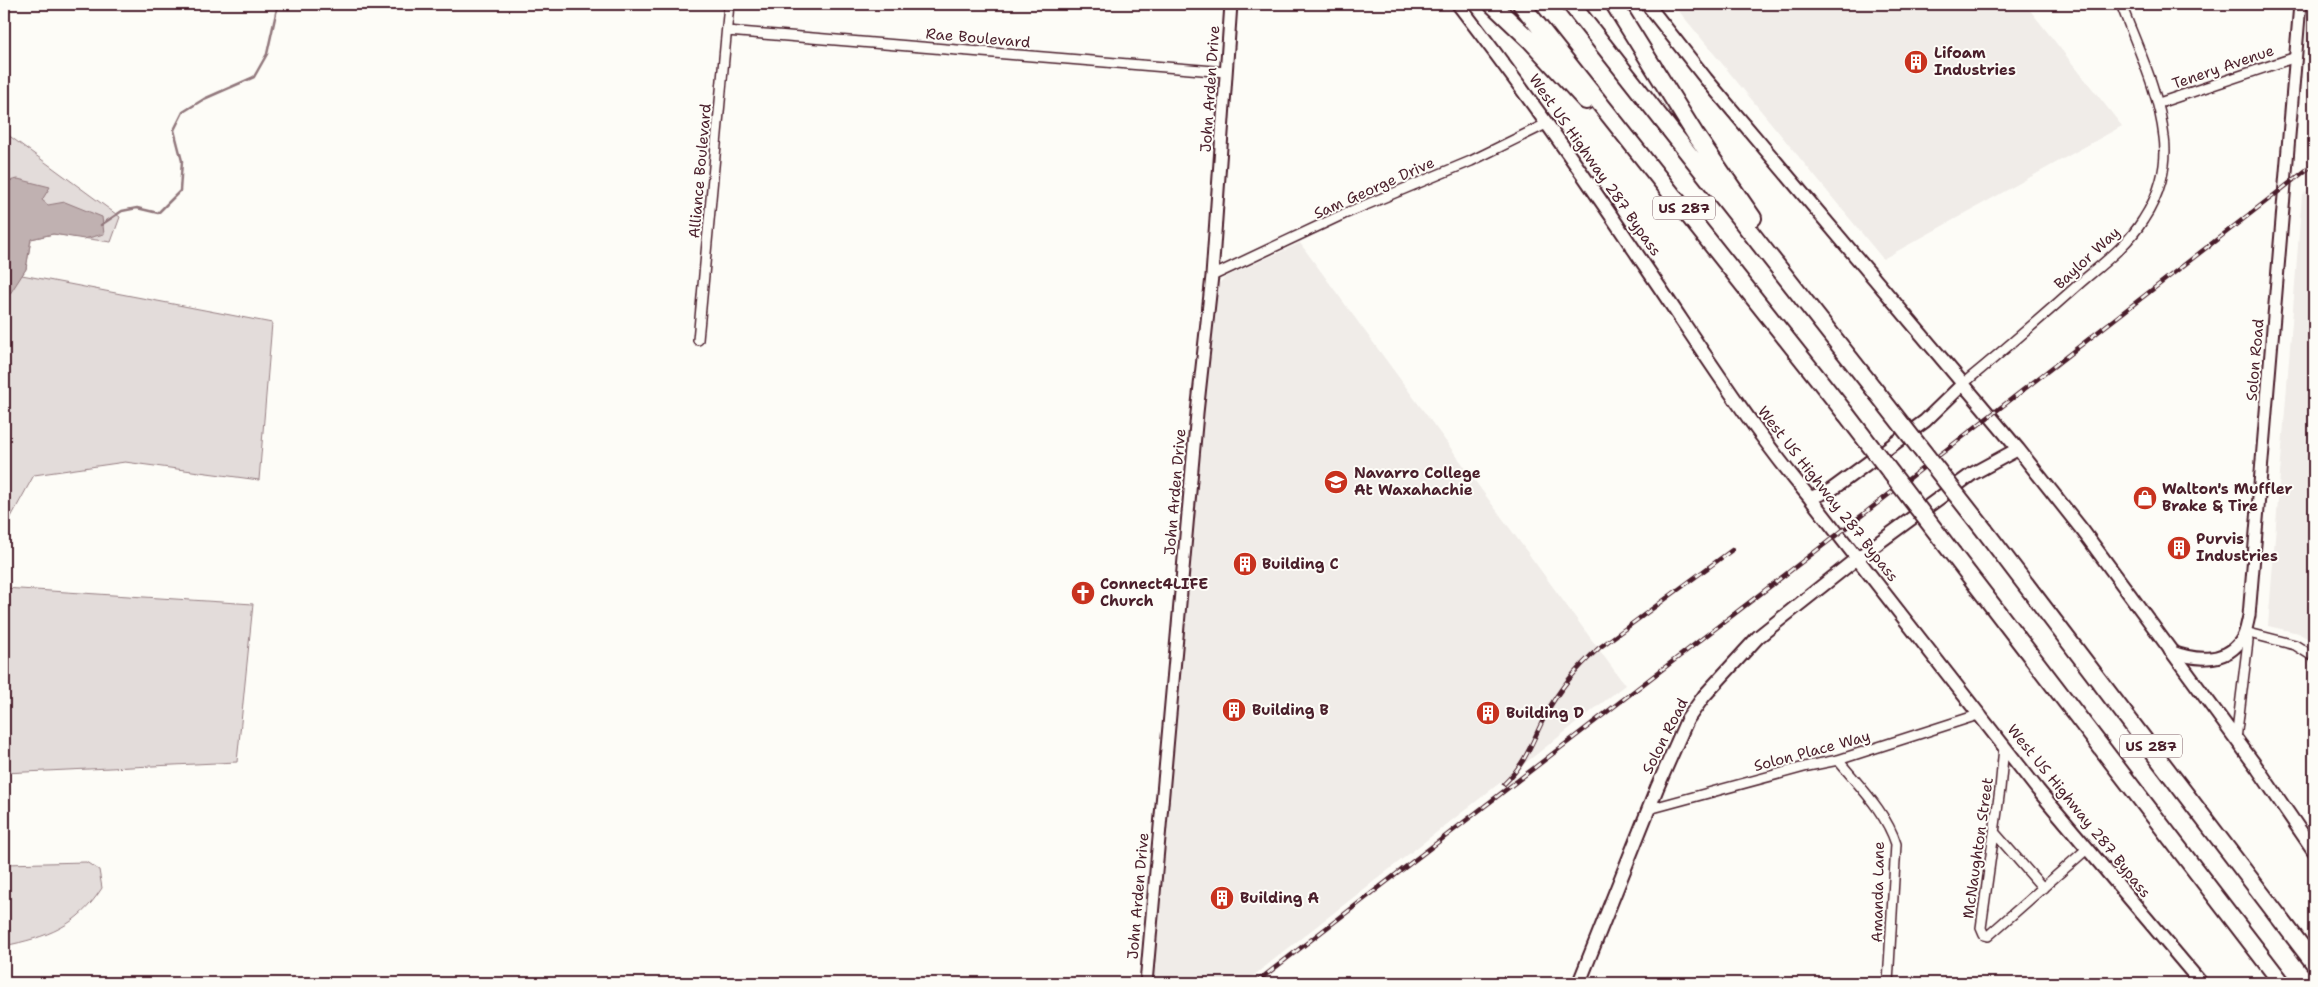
<svg xmlns="http://www.w3.org/2000/svg" width="2318" height="987" viewBox="0 0 2318 987" font-family="'Shantell Sans',sans-serif">
<rect width="100%" height="100%" fill="#fdfcf7"/>
<filter id="ink" filterUnits="userSpaceOnUse"><feTurbulence type="fractalNoise" baseFrequency=".02" numOctaves="2"/><feDisplacementMap in="SourceGraphic" scale="10" xChannelSelector="R" yChannelSelector="G"/><feConvolveMatrix kernelMatrix="1 2 1 2 8 2 1 2 1" color-interpolation-filters="sRGB"/></filter>
<g filter="url(#ink)">
<path fill="#f0ece8" d="M1673,4H2025L2122,126L1883,259Z
M2314,186V642L2298,633L2268,626L2302,195Z
M1300,243L1625,685L1244,983H1150L1212,297L1220,282L1226,277Z"/>
<path fill="#e3dcda" stroke="#967e82" d="M4,132L120,217L111,242L53,234L31,239L26,269L22,275L272,323L259,480L125,462L34,475L4,530Z
M4,588L253,604L237,762L4,773Z
M86,862L99,870L102,888C77,927 47,937 4,946V864Z"/>
<path fill="#c0b1b1" stroke="#91777b" d="M18,179L50,187L42,200L48,205L65,202L102,217L104,234L84,239L53,234L31,239L26,269L4,303V182Z"/>
<g fill="none" stroke-linecap="round" stroke-linejoin="round">
<path stroke="#91777b" stroke-width="2.5" d="M101,225L122,211L137,208L158,213L180,191L182,161L174,130L183,112L204,99L254,77L267,54L278,4"/>
<g stroke="#4a1f2b" stroke-width="12">
<path id="minor" d="M727,31L1226,72
M2159,103L2296,57
M1212,276L1344,214L1471,161L1546,124
M698,340L729,4
M1964,383C2003,351 2041,318 2079,284C2102,264 2127,246 2143,220C2159,196 2168,166 2164,137C2159,91 2137,47 2121,4
M2245,632L2295,645L2314,657
M2236,739L2248,641L2245,632
M2004,747L2000,789L1981,928L1984,935L1988,936L2088,848
M1838,760C1859,786 1886,812 1896,844L1888,983
M1649,809L1808,766L1838,760L1981,714
M1994,832L2043,888"/>
</g>
<g stroke="#4a1f2b" stroke-width="15">
<path id="tertiary" d="M2170,651C2193,660 2223,664 2240,642C2246,635 2247,624 2249,616L2300,4
M1146,983L1197,413L1212,276L1231,4"/>
</g>
<g stroke="#4a1f2b" stroke-width="16">
<path id="secondary" d="M1458,4C1522,87 1583,173 1641,260C1696,340 1747,423 1810,498L2038,790L2201,983
M1647,4L1706,79L2018,449L2083,531L2258,769L2314,851
M1810,498L1831,490L1925,421L1964,383
M1579,983L1657,788L1687,720L1704,696L1758,637L1851,563L1972,474L2018,449"/>
</g>
<g stroke="#4a1f2b" stroke-width="20">
<path id="motorway" d="M1492,4L1531,41L1586,101
M1521,4L1846,414
M1571,4L1877,393
M1614,4L1695,134L1753,218
M1985,531L2314,963
M1953,554L2282,983"/>
</g>
<use href="#minor" stroke="#fdfcf7" stroke-width="9"/>
<use href="#tertiary" stroke="#fdfcf7" stroke-width="11"/>
<use href="#secondary" stroke="#fdfcf7" stroke-width="12"/>
<use href="#motorway" stroke="#fdfcf7" stroke-width="16"/>
<g stroke="#4a1f2b" stroke-width="4.5">
<path id="rail" d="M1504,784C1527,762 1532,741 1546,714C1559,689 1578,667 1599,648L1732,550
M1255,983L1825,544L2314,164"/>
</g>
<use href="#rail" stroke="#fdfcf7" stroke-width="2.5" stroke-dasharray="8" stroke-linecap="butt"/>
<g stroke="#4a1f2b" stroke-width="20" stroke-linecap="butt">
<path id="motorway-bridge" d="M1877,393L1985,531
M1846,414L1953,554"/>
</g>
<use href="#motorway-bridge" stroke="#fdfcf7" stroke-width="16"/>
</g>
</g>
<defs>
<g id="building-disc" transform="scale(1.25)"><circle r="9.5" fill="#c8321e" stroke="#fdfcf7"/><path d="M-4-6H4V6H1V3H-1V6H-4ZM-2.5-4.3h1.7v1.8h-1.7ZM.8-4.3h1.7v1.8H.8ZM-2.5-1h1.7V.8h-1.7ZM.8-1h1.7V.8H.8Z" fill="#fff"/></g>
<g id="university-disc" transform="scale(1.25)"><circle r="9.5" fill="#c8321e" stroke="#fdfcf7"/><path d="M0-5L7-2L0 1L-7-2ZM-4 1L0 2.5L4 1V4Q0 6-4 4Z" fill="#fff"/></g>
<g id="shop-disc" transform="scale(1.25)"><circle r="9.5" fill="#c8321e" stroke="#fdfcf7"/><path d="M-5-2.5h2.3a2.7 3.5 0 0 1 5.4 0H5L5.5 6h-11ZM-1.5-2.5h3a1.5 2.3 0 0 0-3 0Z" fill="#fff"/></g>
<g id="church-disc" transform="scale(1.25)"><circle r="9.5" fill="#c8321e" stroke="#fdfcf7"/><path d="M-1.2-6h2.4v3.5h3.3v2.4h-3.3V6h-2.4V-.1h-3.3v-2.4h3.3Z" fill="#fff"/></g>
</defs>
<g fill-rule="evenodd">
<use href="#building-disc" x="1916" y="62"/>
<use href="#university-disc" x="1336" y="482"/>
<use href="#shop-disc" x="2145" y="498"/>
<use href="#building-disc" x="2179" y="548"/>
<use href="#building-disc" x="1245" y="564"/>
<use href="#church-disc" x="1083" y="593"/>
<use href="#building-disc" x="1234" y="710"/>
<use href="#building-disc" x="1488" y="713"/>
<use href="#building-disc" x="1222" y="898"/>
</g>
<g text-anchor="middle" dominant-baseline="central" stroke-width="4" stroke-linejoin="round" paint-order="stroke">
<g fill="#fdfcf7" stroke="#806168" stroke-width="1">
<rect x="1653" y="196.5" width="62" height="23" rx="4"/>
<rect x="2120" y="734.5" width="62" height="23" rx="4"/>
</g>
<g font-size="14" font-weight="bold" fill="#4a1f2b">
<text x="1684" y="208">US 287</text>
<text x="2151" y="746">US 287</text>
</g>
<g font-size="15" fill="#4a1f2b" stroke="#fdfcf7">
<text transform="translate(978 38) rotate(5)">Rae Boulevard</text>
<text transform="translate(2223 67) rotate(-19)">Tenery Avenue</text>
<text transform="translate(1210 89) rotate(-86)">John Arden Drive</text>
<text transform="translate(1595 165) rotate(55)">West US Highway 287 Bypass</text>
<text transform="translate(700 171) rotate(-85)">Alliance Boulevard</text>
<text transform="translate(1374 188) rotate(-24)">Sam George Drive</text>
<text transform="translate(2087 258) rotate(-43)">Baylor Way</text>
<text transform="translate(2255 360) rotate(-85)">Solon Road</text>
<text transform="translate(1175 492) rotate(-85)">John Arden Drive</text>
<text transform="translate(1828 494) rotate(52)">West US Highway 287 Bypass</text>
<text transform="translate(1665 736) rotate(-63)">Solon Road</text>
<text transform="translate(1812 751) rotate(-15)">Solon Place Way</text>
<text transform="translate(2079 811) rotate(51)">West US Highway 287 Bypass</text>
<text transform="translate(1978 848) rotate(-82)">McNaughton Street</text>
<text transform="translate(1878 892) rotate(-89)">Amanda Lane</text>
<text transform="translate(1138 896) rotate(-85)">John Arden Drive</text>
</g>
<g font-size="15" font-weight="bold" fill="#4a1f2b" stroke="#fdfcf7" text-anchor="start">
<text x="1934" y="53">Lifoam<tspan x="1934" dy="17">Industries</tspan></text>
<text x="1354" y="473">Navarro College<tspan x="1354" dy="17">At Waxahachie</tspan></text>
<text x="2162" y="489">Walton's Muffler<tspan x="2162" dy="17">Brake &amp; Tire</tspan></text>
<text x="2196" y="539">Purvis<tspan x="2196" dy="17">Industries</tspan></text>
<text x="1262" y="564">Building C</text>
<text x="1100" y="584">Connect4LIFE<tspan x="1100" dy="17">Church</tspan></text>
<text x="1252" y="710">Building B</text>
<text x="1506" y="713">Building D</text>
<text x="1240" y="898">Building A</text>
</g>
</g>
<rect width="2318" height="987" fill="none" stroke="#fdfcf7" stroke-width="20"/>
<rect x="10" y="10" width="2298" height="967" fill="none" stroke="#4a1f2b" stroke-width="2" filter="url(#ink)"/>
</svg>
